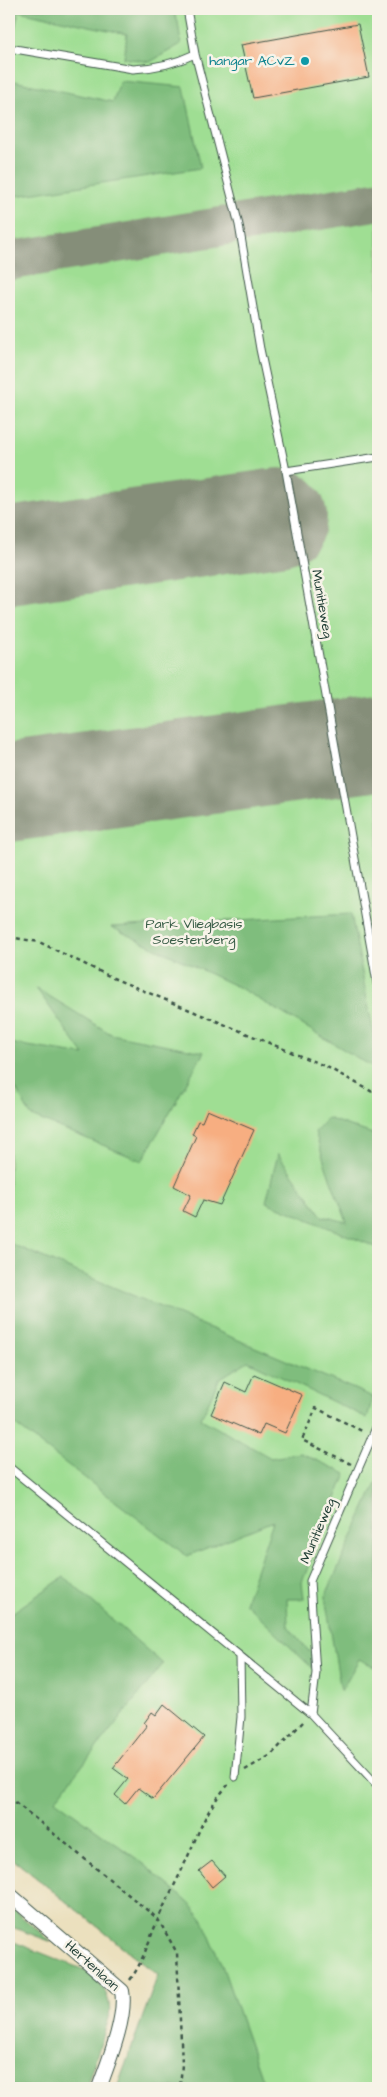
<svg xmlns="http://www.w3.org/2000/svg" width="387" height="2097" viewBox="0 0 387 2097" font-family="'Architects Daughter',sans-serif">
<rect width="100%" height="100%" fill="#f7f3e8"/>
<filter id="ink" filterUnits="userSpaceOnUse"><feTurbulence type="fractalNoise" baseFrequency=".02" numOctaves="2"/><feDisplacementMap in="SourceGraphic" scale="10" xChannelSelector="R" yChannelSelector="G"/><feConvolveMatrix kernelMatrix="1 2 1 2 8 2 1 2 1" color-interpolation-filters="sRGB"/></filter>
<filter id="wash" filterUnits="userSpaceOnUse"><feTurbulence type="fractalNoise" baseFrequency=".0096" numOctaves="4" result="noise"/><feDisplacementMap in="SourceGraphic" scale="20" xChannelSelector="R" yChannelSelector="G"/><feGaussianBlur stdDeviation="1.12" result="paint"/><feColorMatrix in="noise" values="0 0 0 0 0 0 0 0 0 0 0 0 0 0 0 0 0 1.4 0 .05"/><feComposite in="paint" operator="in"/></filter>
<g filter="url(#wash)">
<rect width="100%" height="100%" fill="#ebe0be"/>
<path fill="#9fde93" stroke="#5f8e64" d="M9,9H378V2088H117L158,1975L9,1856Z"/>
<path fill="#7fbd7d" stroke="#4f7d58" d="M9,9H172L178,22L181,44L150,62L124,58L127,34L19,11L9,56Z
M9,80L113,102L120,81L184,87L201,168L9,197Z
M351,914L378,1057V1070L240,988L111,927Z
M36,988L111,1034L204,1052L142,1161L31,1116L9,1076V1043L84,1055Z
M327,1118L378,1136V1248L266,1202L278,1154L322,1216L347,1222L327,1170L315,1132Z
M9,1243L373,1397L367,1418L248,1361L219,1379L201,1419L271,1458L301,1453L346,1474L302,1582L304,1599H287L288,1626L312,1655V1668L245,1603L273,1521L187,1556L9,1420Z
M378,1479V1669L359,1659L341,1691L325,1597Z
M64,1577L163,1664L55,1800L144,1864L189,1903L202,1918L223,1968L265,2088H117L158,1975L9,1856V1615Z
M9,1906L52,1942L9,1926Z
M9,1940L87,1971C103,1984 112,1998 109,2018L86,2088L9,2087Z"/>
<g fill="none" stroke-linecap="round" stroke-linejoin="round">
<path stroke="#858e79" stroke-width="39" d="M9,261L378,201"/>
<path stroke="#858e79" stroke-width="98" d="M9,556L278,517
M9,793L378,742"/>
</g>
<g id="blocks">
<path fill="#f7ae81" d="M358,24L369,77L253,98L241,45Z
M207,1110L254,1130L220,1205L203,1200L195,1217L183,1211L191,1195L174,1186L196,1136L192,1134L198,1121L202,1122Z
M254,1374L302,1395L285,1433L264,1424L259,1435L211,1414L225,1382L246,1392Z
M164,1704L204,1737L153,1799L138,1788L125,1804L115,1795L128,1779L113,1768L147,1725L144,1723L152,1712L156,1715Z
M212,1861L225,1876L212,1887L199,1871Z"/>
</g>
</g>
<g filter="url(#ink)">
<use href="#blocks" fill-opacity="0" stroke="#3e5549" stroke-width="1"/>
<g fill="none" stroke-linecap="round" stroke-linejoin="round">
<g stroke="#3e5549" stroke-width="9">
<path id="lane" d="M187,9L195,54L239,225L260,349L286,471L378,988
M9,48L133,69C156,68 174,64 195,54
M286,471L378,457
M9,1467L311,1714L378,1786
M311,1714L316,1673L310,1581L378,1423
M235,1777L241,1717L240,1656"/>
</g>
<g stroke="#3e5549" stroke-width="16">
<path id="street" d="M9,1894L122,1991C127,2017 108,2063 99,2088"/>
</g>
<path stroke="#3e5549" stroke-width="2.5" stroke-dasharray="4 4" stroke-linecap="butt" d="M9,937L39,942L113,978L327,1067L378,1095
M351,1464L302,1440L316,1408L364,1432
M245,1770L271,1755L304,1721
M9,1797L158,1919L177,1953L182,2064L180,2088
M130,1980C142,1964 148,1943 156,1924C164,1904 175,1885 184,1865C198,1835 205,1810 228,1785"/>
<use href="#lane" stroke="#fff" stroke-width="7"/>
<use href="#street" stroke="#fff" stroke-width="14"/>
</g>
</g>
<circle fill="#0f9aa8" stroke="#f7f3e8" stroke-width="2" cx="305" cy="61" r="5"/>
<g text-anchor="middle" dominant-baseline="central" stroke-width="5" stroke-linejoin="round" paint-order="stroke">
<g font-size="14" fill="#0d838f" stroke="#f7f3e8" text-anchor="end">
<text x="295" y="61">hangar ACvZ</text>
</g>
<g font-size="14" fill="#1f3d34" stroke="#f7f3e8">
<text transform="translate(322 604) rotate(80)">Munitieweg</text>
<text transform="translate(318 1531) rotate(-67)">Munitieweg</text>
<text transform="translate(92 1966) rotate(42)">Hertenlaan</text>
</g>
<g font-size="14" fill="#395d47" stroke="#f7f3e8">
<text x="194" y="924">Park Vliegbasis<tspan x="194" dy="16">Soesterberg</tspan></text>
</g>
</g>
<rect width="387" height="2097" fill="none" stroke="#f7f3e8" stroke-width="30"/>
</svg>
